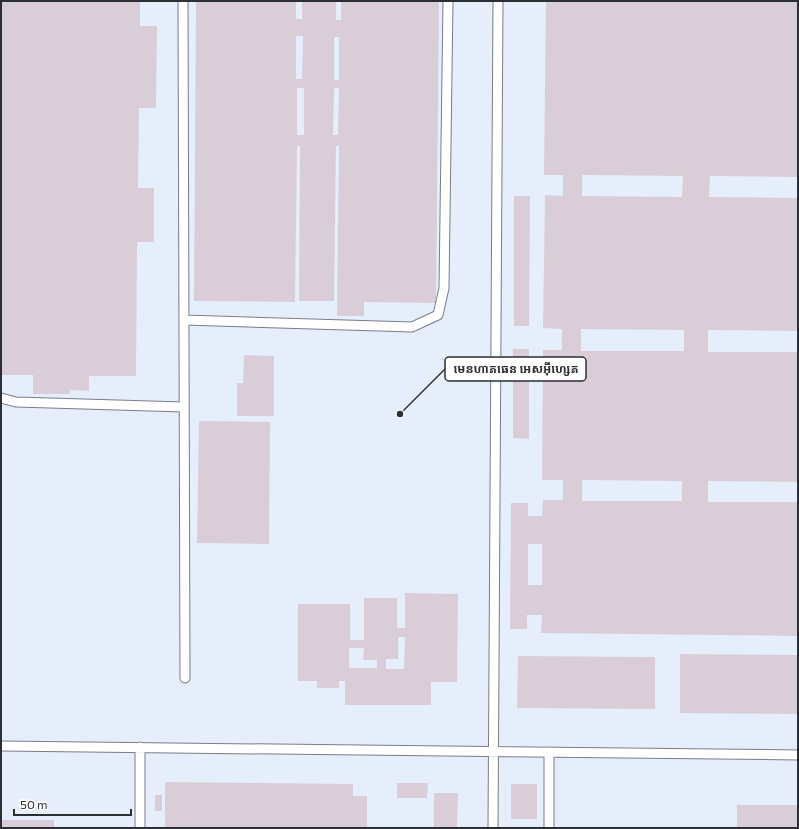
<svg xmlns="http://www.w3.org/2000/svg" width="799" height="829" viewBox="0 0 799 829" font-family="Commissioner,'Noto Sans Khmer',sans-serif">
<rect width="100%" height="100%" fill="#f9fbfd"/>
<path fill="#e6eefc" d="M1,1H798V828H1Z"/>
<path fill="#d9ced7" fill-rule="evenodd" d="M1,1H140V26H157L156,108H139L138,188H154V242H137L136,376H89V391L70,390V394H33V375H1Z
M196,1H296V19H302V1H336V20H341V1H439L436,303L364,302V316H337L339,146H336L334,301H299L300,146H297L295,302L194,301ZM296,36H303L302,79H296ZM334,37H339V80H334ZM297,88H304V135H297ZM334,88H339L338,135H333Z
M546,1H798V177L710,176L709,197L798,198V331L708,330V352H798V482L708,481V502H798V636L541,633L542,615H527V629H510L511,503H528V516H542L543,500H563V480H542L543,350H562V329L543,328L545,195L563,196V175H544ZM582,175L683,176L682,197L582,196ZM581,329L684,330V351H581ZM582,480L682,481V501H582ZM528,544H542V585H528Z
M514,196H530L529,326H514Z
M513,349H529V439L513,438Z
M244,355L274,356V416H237V383H243Z
M199,421L270,422L269,544L197,543Z
M405,593L458,594L457,682H431V705H345V681H339V688H317V681H298V604H350V640H364V598H397V628H405ZM398,637H405L404,669H386V659H398ZM349,648H364L363,660H377V668H349Z
M680,654L798,655V714L680,713Z
M518,656L655,657V709L517,708Z
M165,782L353,784V796H367V828H165Z
M397,783H428L427,798H397Z
M511,784H537V819H511Z
M434,793H458L457,828H434Z
M155,795H162V811H155Z
M737,805H798V828H737Z
M1,820H54V828H1Z"/>
<g fill="none" stroke-linecap="round" stroke-linejoin="round">
<g stroke="#787d87" stroke-width="11">
<path id="service" d="M183,1L185,678
M184,320L412,327L438,315L444,288L448,1
M1,398L16,402L184,407
M1,746L798,755
M140,828V747
M493,828L498,1
M549,828V752"/>
</g>
<use href="#service" stroke="#fff" stroke-width="9"/>
</g>
<path fill="none" stroke="#2b2e32" stroke-width="1.5" d="M400 414L445 369"/>
<circle fill="#2b2e32" stroke="#fff" stroke-width="1.5" cx="400" cy="414" r="4"/>
<rect fill="#fff" stroke="#2b2e32" stroke-width="1.5" x="445" y="357" width="141" height="24" rx="4"/>
<g font-size="12" text-anchor="middle" font-weight="bold" fill="#2b2e32">
<text x="516" y="373">មេនហាតធេន អេសអ៊ីហ្សេត</text>
</g>
<rect width="799" height="829" fill="none" stroke="#2b2e32" stroke-width="4"/>
<path d="M14 809v6h117v-6" fill="none" stroke="#2b2e32" stroke-width="2"/>
<text x="20" y="809" font-size="12" fill="#2b2e32" stroke="#ffffff" stroke-width="3" paint-order="stroke">50 m</text>
</svg>
